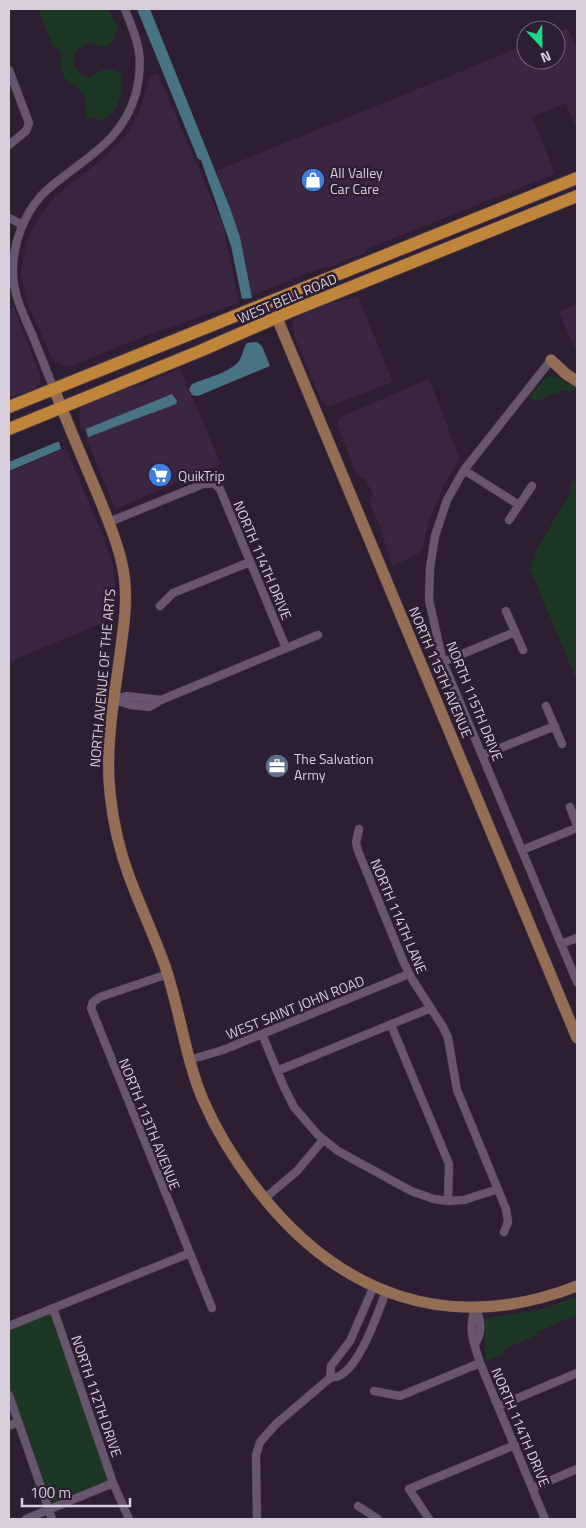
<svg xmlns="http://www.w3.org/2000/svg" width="586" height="1528" viewBox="0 0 586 1528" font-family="'Titillium Web',sans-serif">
<rect width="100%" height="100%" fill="#2e1e32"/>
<path fill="#3a2640" d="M567,28L577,47V131L566,103L532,117L555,174L371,247L364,253L331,267L320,268L251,296L240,237L216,171L526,45V60H556V33Z
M158,74L223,225L239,303L140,338L68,367L53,360L28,305L21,274L26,244L33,227L44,210L57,195L105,157L129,132L140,110L150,75Z
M358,296L393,382L328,407L321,400L294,335L292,328L293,320L299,316L329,304Z
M577,304V354L559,312Z
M14,307L40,375V381L36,389L9,397V309Z
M180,368L221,464L115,509L81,424L79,413L81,409L84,405L116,392L145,384Z
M429,379L460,459L444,485L430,518L422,549L418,554L392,566L381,529L370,503L373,493L365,479L356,474L337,424L339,418L343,416Z
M66,448L105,541L113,566L116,605L114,620H109L9,662V472Z"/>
<path fill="#1c3723" d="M38,9H107L118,26C114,35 115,42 106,47L89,43L76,50C72,60 74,67 82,75L90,77C101,69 108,67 120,73C125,83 120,103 113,112C110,115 106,118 103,121L95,118L87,120C84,111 88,104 85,97C82,89 77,88 71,84C60,77 60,65 61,52L53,46Z
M551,376L556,377L577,388L570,392L562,390L557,394H550L541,401L528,399L545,378Z
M577,479V681L530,569L536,551L570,493L571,482Z
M577,1297V1315L537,1332V1335L503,1350L504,1354L486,1361L484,1326L486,1318L539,1310Z
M53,1308L113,1483L49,1510L9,1395V1326Z"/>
<path fill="#487382" d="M137,9H150L230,208L240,237L252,298L242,299L231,246L201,160L198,159Z
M257,342L262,346L270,366L198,396L192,395L189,389L192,384C206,378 229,373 239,361C243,355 243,348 247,343Z
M172,394L177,401L176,404L88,437L86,429Z
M57,442H59L61,449L9,471V462Z"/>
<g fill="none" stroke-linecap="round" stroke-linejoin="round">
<g stroke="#453848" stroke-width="9">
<path id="street" d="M9,70L29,123L26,131L9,145
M9,218L23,225
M551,360L464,470L447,500L435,536L430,568L429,600L443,662L577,982
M54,389C46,370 39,351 31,332C23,314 14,295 13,275C12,247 22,218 40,197C46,190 55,183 63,177C95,152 124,136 136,93C139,80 141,66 139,52C137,37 130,23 125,9
M464,470L519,505
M509,520L532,486
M109,522L203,484L214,483L220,489L286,648
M160,606L173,593L250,562
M506,611L523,650
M443,662L515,632
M114,700L131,705L149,707L161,700L318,635
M114,700L126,696L161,700
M546,706L562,744
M483,755L555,726
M570,807L577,825
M359,829L356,842L358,851L404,963L412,979L443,1027L448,1038L457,1090L506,1209L508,1222L504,1232
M522,850L577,828
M561,944L577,938
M168,974L100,997L93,1002L91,1008L212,1308
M391,1025L449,1164L448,1201
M262,1034L283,1085L294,1107L318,1135L338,1151L411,1191L434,1199L448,1201L464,1200L498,1189
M189,1060L223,1050L409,974
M277,1071L431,1008
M264,1199L297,1171L323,1140
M475,1307C468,1331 473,1340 480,1363L545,1519
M475,1307C481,1320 483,1331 475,1344
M53,1308L113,1483L129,1519
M9,1326L190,1253
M330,1378L331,1366L350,1341L374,1286
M374,1391L400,1396L480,1363
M9,1395L52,1519
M499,1406L577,1373
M9,1426L18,1422
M533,1488L577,1469
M358,1506L378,1519
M26,1519L113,1483
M257,1519L256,1455L260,1442L276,1424L330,1378C333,1377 339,1377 341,1375C361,1363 378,1313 386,1291
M429,1519L409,1489L515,1445"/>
</g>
<g stroke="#453848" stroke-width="12">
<path id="secondary" d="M277,318L577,1038
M551,360L566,374L577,381
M54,389C68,424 83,460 98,495C107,518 117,540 122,564C129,594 124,625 120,654C114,700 105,747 110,793C113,822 119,849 129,876C140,906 154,935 165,966C180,1010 185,1057 203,1100C217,1132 235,1161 256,1188C338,1295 449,1336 577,1286"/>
</g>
<g stroke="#453848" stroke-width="14">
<path id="primary" d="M9,407L577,178
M9,429L200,351L289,312L577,196"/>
</g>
<use href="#street" stroke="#68566e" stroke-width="8"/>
<use href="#secondary" stroke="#946d54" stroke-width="11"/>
<use href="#primary" stroke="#c0843a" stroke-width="12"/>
</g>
<defs>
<g id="shop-disc" transform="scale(1.25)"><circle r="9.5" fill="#3f7fe0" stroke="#2e1e32"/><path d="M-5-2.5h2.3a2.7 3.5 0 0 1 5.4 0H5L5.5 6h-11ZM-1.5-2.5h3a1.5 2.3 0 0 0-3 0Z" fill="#fff"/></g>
<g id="supermarket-disc" transform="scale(1.25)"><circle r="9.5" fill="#3f7fe0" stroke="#2e1e32"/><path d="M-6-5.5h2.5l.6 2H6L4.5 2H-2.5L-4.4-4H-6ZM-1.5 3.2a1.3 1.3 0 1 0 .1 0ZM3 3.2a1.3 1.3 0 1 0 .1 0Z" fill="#fff"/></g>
<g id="office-disc" transform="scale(1.25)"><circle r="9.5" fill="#5c6f8a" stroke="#2e1e32"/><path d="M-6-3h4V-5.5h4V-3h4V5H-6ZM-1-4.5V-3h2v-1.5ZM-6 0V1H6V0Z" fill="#fff"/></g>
</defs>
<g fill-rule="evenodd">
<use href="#shop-disc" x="313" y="180"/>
<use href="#supermarket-disc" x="160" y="475"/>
<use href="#office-disc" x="277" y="766"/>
</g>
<g text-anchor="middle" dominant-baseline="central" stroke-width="5" stroke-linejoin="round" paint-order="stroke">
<g font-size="14" fill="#d8cedb" stroke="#2e1e32" text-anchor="start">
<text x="330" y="172">All Valley<tspan x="330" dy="16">Car Care</tspan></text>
<text x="178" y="475">QuikTrip</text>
<text x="294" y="758">The Salvation<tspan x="294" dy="16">Army</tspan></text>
</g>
<g font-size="14" fill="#d8cedb" stroke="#2e1e32">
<text transform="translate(287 298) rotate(-23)">WEST BELL ROAD</text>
<text transform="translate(263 560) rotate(67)">NORTH 114TH DRIVE</text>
<text transform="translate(441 672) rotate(67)">NORTH 115TH AVENUE</text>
<text transform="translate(102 678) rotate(-85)">NORTH AVENUE OF THE ARTS</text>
<text transform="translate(475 701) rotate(68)">NORTH 115TH DRIVE</text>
<text transform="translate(399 916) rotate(67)">NORTH 114TH LANE</text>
<text transform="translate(295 1007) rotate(-22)">WEST SAINT JOHN ROAD</text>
<text transform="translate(150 1124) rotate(68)">NORTH 113TH AVENUE</text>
<text transform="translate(97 1396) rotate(71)">NORTH 112TH DRIVE</text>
<text transform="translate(521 1427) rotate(67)">NORTH 114TH DRIVE</text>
</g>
</g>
<rect width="586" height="1528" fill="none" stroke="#d8cedb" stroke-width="20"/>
<g transform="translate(541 45) rotate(158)"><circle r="24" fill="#2e1e32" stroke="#726476"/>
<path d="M0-4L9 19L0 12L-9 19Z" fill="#1bd988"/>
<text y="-8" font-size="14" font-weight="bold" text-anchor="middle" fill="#d8cedb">N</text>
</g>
<path d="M22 1498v8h108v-8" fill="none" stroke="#d8cedb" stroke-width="2.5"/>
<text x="30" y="1498" font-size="15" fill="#d8cedb" stroke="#2e1e32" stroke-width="4" paint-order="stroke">100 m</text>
</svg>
